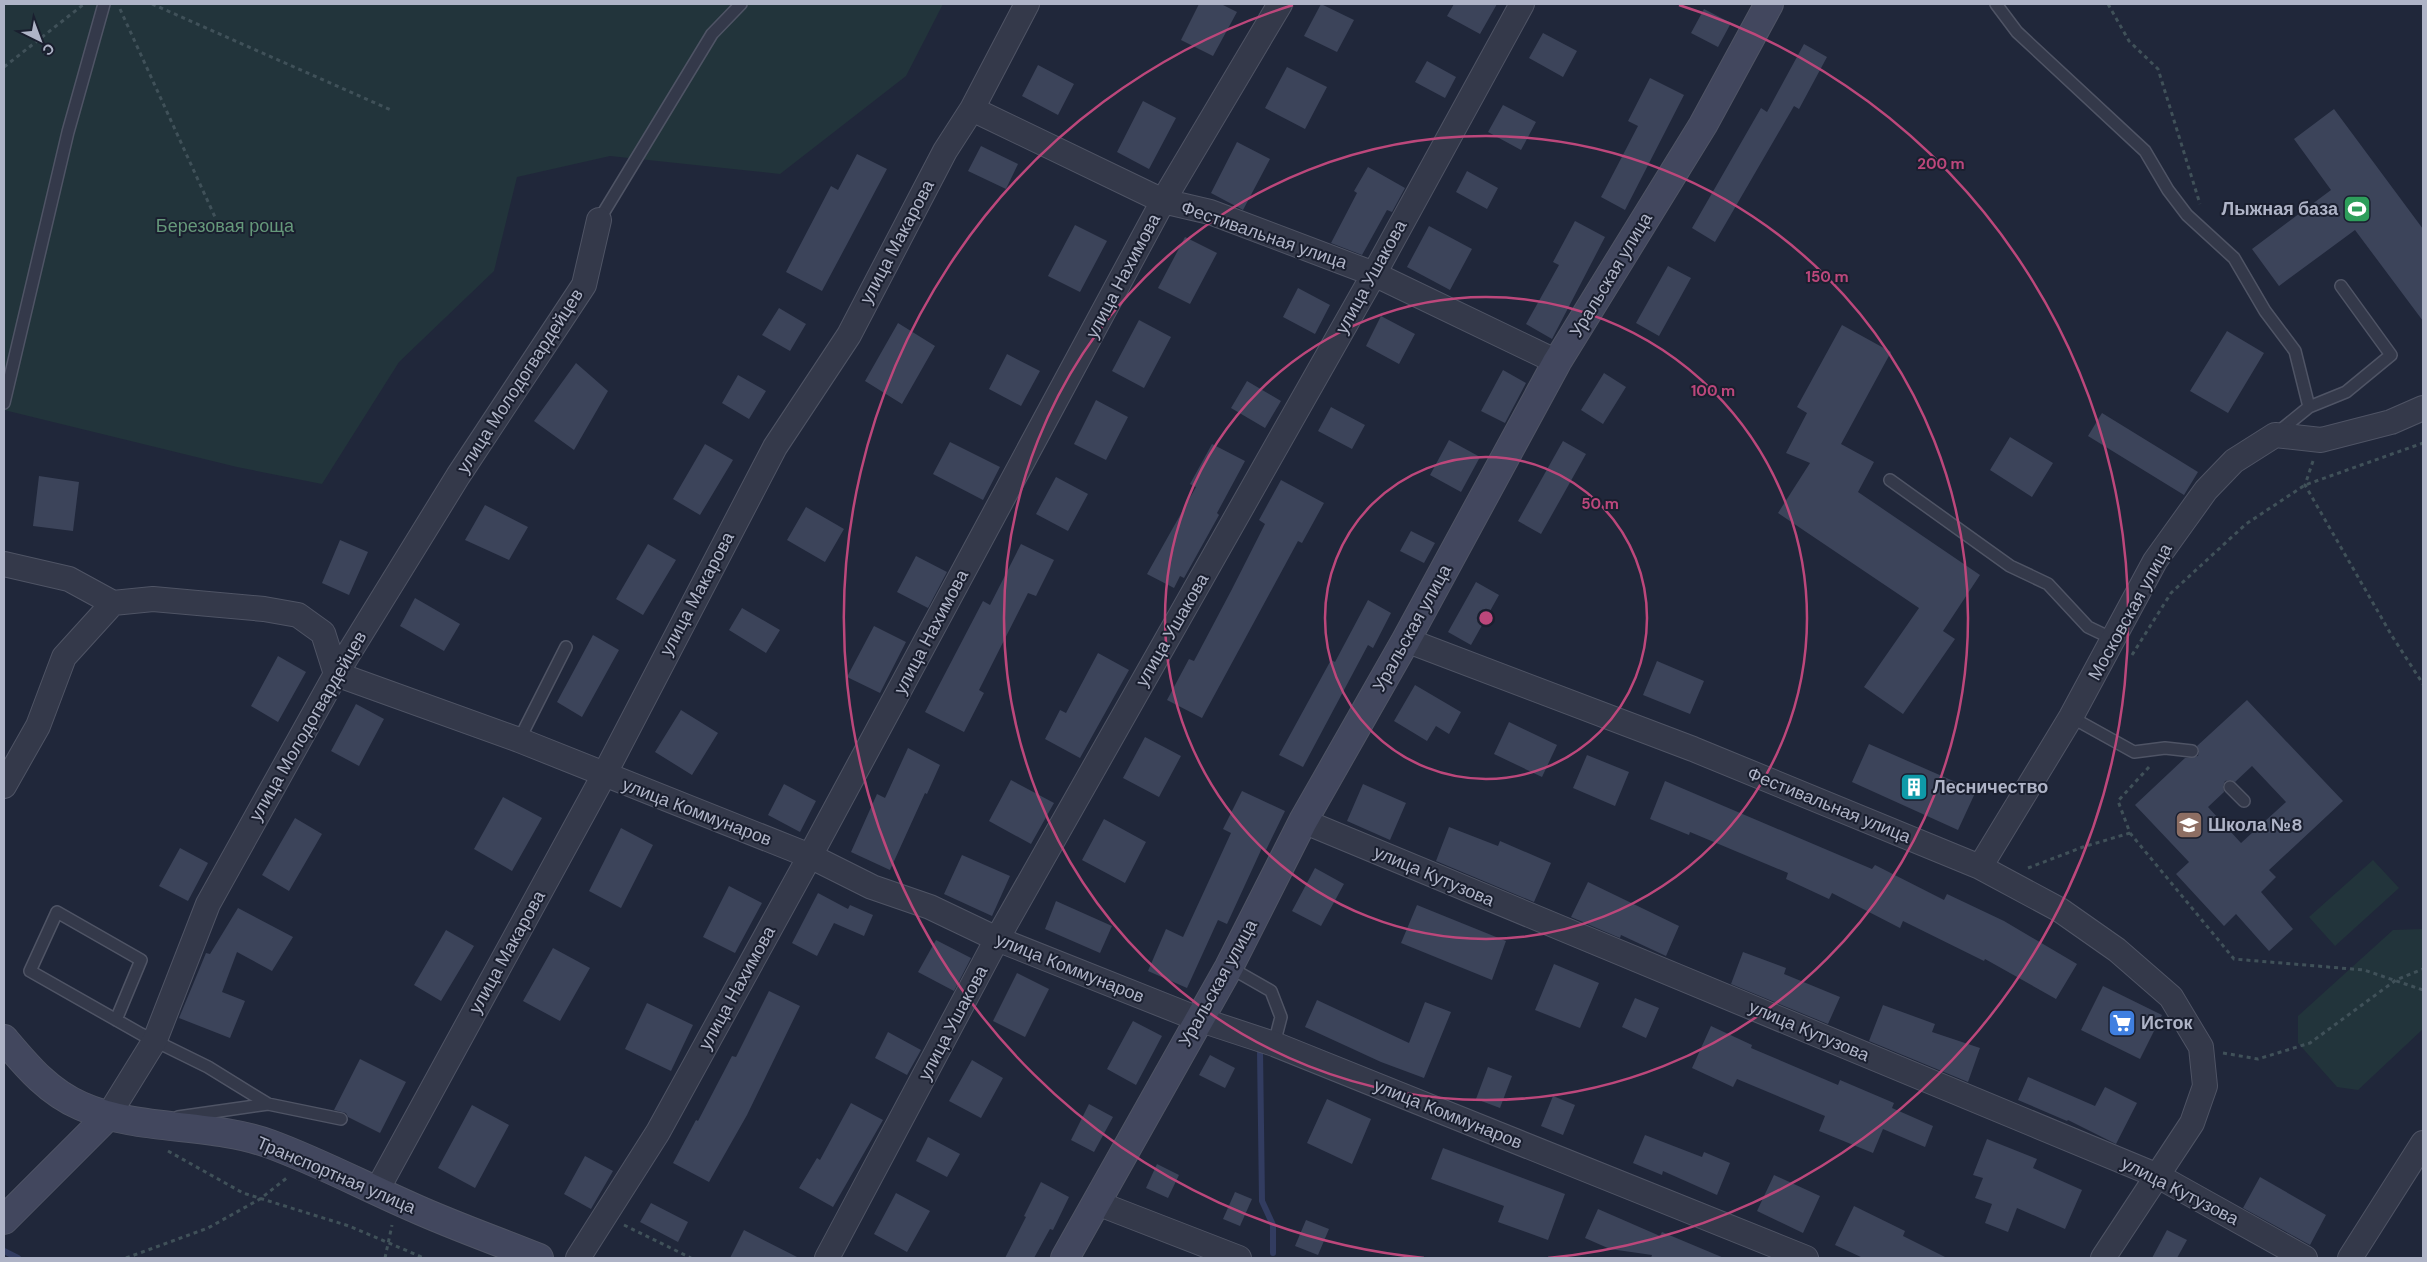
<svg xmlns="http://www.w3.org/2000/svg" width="2427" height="1262" viewBox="0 0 2427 1262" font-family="'DM Sans',sans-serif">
<rect width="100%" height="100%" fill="#20273a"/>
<path fill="#22343b" d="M4,4H943L906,76L780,174L610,156L517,177L494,271L399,362L322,484L237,467L4,410Z
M2373,860L2399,888L2335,946L2309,917Z
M2423,929V1029L2358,1090L2337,1087L2298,1043V1016L2393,930Z"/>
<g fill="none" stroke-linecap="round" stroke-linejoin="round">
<path stroke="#323c60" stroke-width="6" d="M1260,1050L1262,1201L1273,1225V1253
M4,1251L18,1258"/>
</g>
<path fill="#3c445a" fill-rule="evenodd" d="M1199,4H1221L1237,12L1213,56L1181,40Z
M1321,4L1354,20L1337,52L1304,36Z
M1454,4H1497L1480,34L1447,16Z
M1704,9L1731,23L1718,47L1691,33Z
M1543,33L1577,51L1563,77L1529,58Z
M1804,44L1827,57L1799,109L1794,106L1715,242L1692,228L1761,108L1767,112Z
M1427,61L1456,77L1445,98L1415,82Z
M1038,65L1074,84L1058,115L1022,96Z
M1287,67L1327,87L1305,129L1265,108Z
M1650,78L1684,95L1625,210L1601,197L1638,126L1628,121Z
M1143,101L1176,118L1149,169L1117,152Z
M1503,105L1536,122L1521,150L1488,132Z
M2334,109L2423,229V321L2355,230L2279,286L2252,249L2331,190L2294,139Z
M1237,142L1270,159L1243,210L1211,193Z
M981,146L1018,164L1006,189L968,171Z
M857,154L887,169L822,291L786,272L831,186L838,190Z
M1368,167L1405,188L1392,212L1387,210L1362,255L1331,243L1357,193L1354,191Z
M1467,171L1498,188L1487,209L1456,192Z
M1575,221L1605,237L1552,339L1526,324L1559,265L1553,262Z
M1075,225L1107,241L1080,292L1048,276Z
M1429,226L1472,249L1450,290L1407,267Z
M1185,237L1217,253L1190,304L1158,288Z
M1668,266L1691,278L1659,336L1636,323Z
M1298,288L1330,305L1315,334L1283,317Z
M779,308L806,324L790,351L762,335Z
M1381,316L1415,334L1399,364L1366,346Z
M1139,320L1171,337L1144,388L1112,371Z
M898,323L935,346L902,404L865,381Z
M1842,325L1891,352L1841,444L1874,462L1858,492L1980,575L1943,631L1955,639L1903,714L1864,687L1919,608L1778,513L1810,463L1786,453L1807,413L1797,407Z
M2227,331L2264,353L2228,413L2190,391Z
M1007,354L1040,371L1021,406L989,389Z
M576,363L608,391L574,450L534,421Z
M1503,370L1526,383L1505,423L1481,411Z
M1604,373L1626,387L1603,424L1581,410Z
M738,375L766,391L749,419L722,403Z
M1247,381L1281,401L1265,428L1231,408Z
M1096,400L1128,417L1106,460L1074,444Z
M1331,407L1365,425L1352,449L1318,431Z
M2102,413L2198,472L2184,495L2088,436Z
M2010,437L2053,463L2032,497L1990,470Z
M1449,440L1480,457L1461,492L1430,475Z
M1563,441L1586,454L1541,534L1518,521Z
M950,442L1000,467L983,500L933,474Z
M705,444L733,460L700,515L673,499Z
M1212,444L1245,461L1217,513L1219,515L1184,578L1180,576L1174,588L1147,574L1196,487L1190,484Z
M39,476L79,482L73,531L33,526Z
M1056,477L1088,494L1068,531L1036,514Z
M1281,480L1324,503L1302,543L1298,541L1202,718L1167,700L1189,659L1194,661L1231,591L1265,524L1259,520Z
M485,505L528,527L509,560L465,540Z
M806,507L844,529L825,562L787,540Z
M1411,531L1435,543L1424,563L1400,551Z
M340,540L368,552L349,595L322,583Z
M648,544L676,560L643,615L616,599Z
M1021,544L1054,560L1036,596L1028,593L979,690L984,693L964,732L925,712L983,601L990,605Z
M916,556L947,572L928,608L897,592Z
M1476,582L1499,595L1471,645L1448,632Z
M415,598L460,624L444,651L400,626Z
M1368,600L1391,613L1373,648L1368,645L1303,767L1279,755L1331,660L1335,662Z
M742,608L780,630L766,653L729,630Z
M874,626L906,642L880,693L847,677Z
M593,635L619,650L582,717L557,702Z
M1098,653L1129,670L1080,758L1045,739L1060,710L1066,713Z
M278,656L306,672L278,722L251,706Z
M1657,661L1704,681L1690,714L1643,695Z
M1415,685L1461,712L1449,734L1436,726L1427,741L1394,721Z
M2247,700L2343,801L2269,870L2276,877L2261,892L2293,929L2269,951L2236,914L2224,926L2176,874L2189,862L2135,805L2185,758L2198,756L2199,751L2197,746ZM2252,766L2286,802L2241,843L2208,807L2224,792L2223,786L2225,781L2231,780L2235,782Z
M356,704L384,719L359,766L331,751Z
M681,710L718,733L692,775L655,752Z
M1509,722L1557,745L1542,777L1494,754Z
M1145,737L1181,756L1159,797L1123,778Z
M1869,744L1976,791L1958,830L1852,782Z
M908,748L940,765L927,794L925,793L890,870L851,852L877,794L885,798Z
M1587,755L1629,772L1615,806L1573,788Z
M1011,780L1054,803L1031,844L989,821Z
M1665,781L1872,869L1875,865L1944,900L1947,894L2004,921L2077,964L2056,999L1985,959L1984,961L1903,921L1900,928L1832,893L1829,899L1786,879L1788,873L1690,832L1689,835L1650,819Z
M784,784L816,801L800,832L768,815Z
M1363,784L1406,803L1390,840L1347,821Z
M1242,791L1285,811L1266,850L1262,848L1227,924L1218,920L1187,988L1148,971L1166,929L1183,937L1231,833L1223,829Z
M503,797L542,818L512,871L474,849Z
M295,818L322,834L289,891L262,875Z
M1104,819L1146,842L1125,883L1082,860Z
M1449,827L1498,846L1500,841L1551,863L1534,902L1436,861Z
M621,828L653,845L621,908L589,891Z
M180,848L208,863L188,901L159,886Z
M962,855L1010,876L992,916L944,894Z
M1315,868L1344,884L1321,926L1292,911Z
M1588,882L1679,926L1666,956L1621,935L1620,938L1571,917Z
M729,886L762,903L735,953L703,937Z
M818,893L848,909L850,905L873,915L864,936L834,923L817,956L792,943Z
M1056,901L1112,926L1100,953L1045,929Z
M1417,905L1506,941L1492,980L1401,943Z
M238,908L293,937L272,971L237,952L222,992L245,1001L230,1038L179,1018L206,953L210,954Z
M446,930L474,946L441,1001L414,985Z
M936,940L971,958L954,991L918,972Z
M553,948L590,968L560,1021L523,1001Z
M1743,952L1786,968L1784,974L1840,997L1828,1024L1731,984Z
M1554,964L1599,983L1580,1028L1535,1010Z
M1017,973L1049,989L1025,1037L993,1021Z
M2103,986L2162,1015L2140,1059L2081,1030Z
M769,991L800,1006L747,1115L709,1182L673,1163L696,1120L698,1121L732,1056L736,1057Z
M1635,998L1659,1008L1646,1038L1622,1027Z
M1317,1000L1409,1043L1425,1002L1451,1012L1424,1078L1381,1062L1305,1027Z
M647,1003L693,1025L671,1071L625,1049Z
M1883,1005L1935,1024L1932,1032L1980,1048L1968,1082L1869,1041Z
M1133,1021L1162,1036L1136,1085L1107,1069Z
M1711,1026L1752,1045L1751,1048L1838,1085L1840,1080L1894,1103L1892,1108L1933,1126L1925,1147L1883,1129L1873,1153L1819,1131L1825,1116L1737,1079L1733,1087L1692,1068Z
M888,1032L921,1050L907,1075L875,1058Z
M1210,1055L1235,1068L1225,1088L1199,1075Z
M360,1059L406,1082L380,1133L348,1117L346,1113L334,1110Z
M972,1060L1003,1078L981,1118L949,1101Z
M1488,1067L1512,1076L1500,1108L1476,1099Z
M2028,1077L2095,1106L2105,1087L2137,1103L2116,1144L2068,1120L2067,1121L2018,1100Z
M1553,1096L1575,1105L1563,1135L1541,1126Z
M1327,1099L1371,1119L1352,1164L1307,1143Z
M851,1103L883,1120L833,1207L799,1188L817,1158L820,1160Z
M1089,1104L1113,1117L1094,1152L1071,1140Z
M472,1105L509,1125L475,1188L438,1168Z
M1645,1135L1702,1157L1704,1152L1730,1163L1717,1195L1663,1171L1662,1175L1633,1163Z
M928,1137L960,1154L947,1177L916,1161Z
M1987,1139L2037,1159L2033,1168L2082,1190L2065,1229L2017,1208L2008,1232L1985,1223L1992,1204L1975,1198L1983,1178L1973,1175Z
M1443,1148L1565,1194L1548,1240L1498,1222L1504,1206L1431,1179Z
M585,1156L613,1171L591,1209L564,1194Z
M1157,1164L1179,1175L1168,1198L1146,1188Z
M1774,1175L1820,1196L1803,1233L1757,1211Z
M2260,1177L2326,1215L2310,1245L2243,1208Z
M1041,1182L1069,1197L1053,1230L1050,1229L1034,1258H1005L1026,1217L1024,1216Z
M1235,1192L1252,1199L1240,1226L1223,1219Z
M896,1193L930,1211L907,1252L874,1234Z
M651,1203L688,1222L678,1242L640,1222Z
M1854,1206L1905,1231L1903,1236L1947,1258H1863L1835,1245Z
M1598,1209L1660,1236L1662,1232L1724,1258H1651L1652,1255L1610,1249L1585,1238Z
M1306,1220L1329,1229L1318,1255L1295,1246Z
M744,1230L799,1258H730Z
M2167,1230L2187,1240L2177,1258H2152Z"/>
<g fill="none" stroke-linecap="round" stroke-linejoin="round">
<g stroke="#4f5465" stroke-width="14">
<path id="lane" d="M1996,4L2017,32L2145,151L2168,190L2187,215L2234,258L2265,311L2295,351L2309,407
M599,220L712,34L741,4
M4,403L68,132L104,4
M2277,433L2309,407L2346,392L2391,355L2341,286
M1890,480L2010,566L2048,584L2088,627L2113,639
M2071,717L2134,752L2165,748L2192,751
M519,740L566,647
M2230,787L2244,801
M1229,967L1271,991L1281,1017L1274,1044
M116,1020L141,960L57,912L30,971L141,1034L208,1067L268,1104L341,1119
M178,1117L268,1104"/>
</g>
<g stroke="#4f5465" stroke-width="26">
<path id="street" d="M972,109L1163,201L1210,212L1374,274L1557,362
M4,564L69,579L113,603L153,599L264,609L298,615L323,633L336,674L519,740L810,856L872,887L930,907L997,939L1198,1019L1274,1044L1806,1258
M1406,640L1693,749L1980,867L2060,910L2117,950L2171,997L2201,1047L2205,1086L2192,1123L2103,1258
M4,786L38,726L64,657L113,603
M1303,821L2158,1176L2305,1258
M1980,867L2071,717L2155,561L2206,490L2234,461L2275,435L2321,440L2391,422L2423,408
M108,1116L155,1040L208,904L336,674L458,476L584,285L599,220
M377,1190L604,775L775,447L849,335L945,151L972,109L1027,4
M1097,1203L1239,1258
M578,1258L658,1132L810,856L1163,201L1280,4
M827,1258L997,939L1374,274L1522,4
M2350,1258L2423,1143"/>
</g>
<g stroke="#4f5465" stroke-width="30">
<path id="secondary" d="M4,1039C26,1065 48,1092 81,1106C139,1132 209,1122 270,1144C319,1162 364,1186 412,1207C454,1226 497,1241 539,1258
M4,1220L108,1116
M1065,1258L1229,967L1303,821L1406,640L1557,362L1703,125L1769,4"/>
</g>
<path stroke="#405159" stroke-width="3" stroke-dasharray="4 4" stroke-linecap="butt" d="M152,4L391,110
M2108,4L2129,41L2158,69L2200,204
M120,9L215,217
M4,67L84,4
M2313,461L2305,485L2392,636L2423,684
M2132,655L2171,593L2246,524L2305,485L2423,443
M2149,767L2118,801L2130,833L2234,959L2364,970L2423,990
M2028,868L2083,847L2130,833
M2223,1053L2258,1059L2310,1043L2396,980L2423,969
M168,1151L243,1193L349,1226L424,1258
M624,1225L691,1258
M126,1258L208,1228L260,1199L288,1177
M385,1258L392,1225"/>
<use href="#lane" stroke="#34394a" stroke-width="11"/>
<use href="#street" stroke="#34394a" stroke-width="24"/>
<use href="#secondary" stroke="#42475e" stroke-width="28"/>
</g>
<g fill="none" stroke="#bc477b" stroke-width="2.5">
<circle cx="1486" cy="618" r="161"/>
<circle cx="1486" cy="618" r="321"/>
<circle cx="1486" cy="618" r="482"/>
<path d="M1424 1258A643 643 0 0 1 1293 5M1679 5A643 643 0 0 1 1548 1258"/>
</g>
<defs>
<g id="stadium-square" transform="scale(1.4375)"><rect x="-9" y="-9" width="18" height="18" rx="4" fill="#2e9e5b" stroke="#1a1f2f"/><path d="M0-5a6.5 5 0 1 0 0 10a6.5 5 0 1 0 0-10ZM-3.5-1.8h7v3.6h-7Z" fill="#fff"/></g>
<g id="building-square" transform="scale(1.4375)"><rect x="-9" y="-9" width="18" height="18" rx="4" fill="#0f9aa8" stroke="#1a1f2f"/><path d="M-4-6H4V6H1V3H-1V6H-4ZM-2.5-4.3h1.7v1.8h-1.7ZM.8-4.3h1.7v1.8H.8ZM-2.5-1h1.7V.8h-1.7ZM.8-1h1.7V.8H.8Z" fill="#fff"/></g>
<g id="school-square" transform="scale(1.4375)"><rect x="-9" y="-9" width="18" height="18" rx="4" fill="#8d6e63" stroke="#1a1f2f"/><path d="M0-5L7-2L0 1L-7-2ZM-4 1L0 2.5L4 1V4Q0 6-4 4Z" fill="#fff"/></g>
<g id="supermarket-square" transform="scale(1.4375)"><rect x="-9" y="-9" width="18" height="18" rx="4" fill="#3f7fe0" stroke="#1a1f2f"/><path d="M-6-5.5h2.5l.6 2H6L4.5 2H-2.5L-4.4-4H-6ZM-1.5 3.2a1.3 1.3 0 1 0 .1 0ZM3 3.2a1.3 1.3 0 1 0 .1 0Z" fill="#fff"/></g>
</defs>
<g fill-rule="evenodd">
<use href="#stadium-square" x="2357" y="209"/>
<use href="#building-square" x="1914" y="787"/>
<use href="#school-square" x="2189" y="825"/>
<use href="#supermarket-square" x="2122" y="1023"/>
</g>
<g text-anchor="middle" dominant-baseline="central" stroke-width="4" stroke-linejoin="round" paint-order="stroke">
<g font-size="18" font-weight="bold" fill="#afb4c7" stroke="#1a1f2f" text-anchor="start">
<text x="2338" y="209" text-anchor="end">Лыжная база</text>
<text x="1933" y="787">Лесничество</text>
<text x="2208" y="825">Школа №8</text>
<text x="2141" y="1023">Исток</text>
</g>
<g font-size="18" fill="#65987a" stroke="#1a1f2f">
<text x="225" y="226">Березовая роща</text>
</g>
<g font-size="18" fill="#afb4c7" stroke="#1a1f2f">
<text transform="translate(1264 235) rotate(19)">Фестивальная улица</text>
<text transform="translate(897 242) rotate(-62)">улица Макарова</text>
<text transform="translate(1611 275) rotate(-59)">Уральская улица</text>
<text transform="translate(1123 276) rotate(-62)">улица Нахимова</text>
<text transform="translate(1371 277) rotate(-61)">улица Ушакова</text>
<text transform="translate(520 381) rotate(-57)">улица Молодогвардейцев</text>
<text transform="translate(697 594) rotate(-62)">улица Макарова</text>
<text transform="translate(2130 612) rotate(-61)">Московская улица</text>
<text transform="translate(1412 628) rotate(-61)">Уральская улица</text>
<text transform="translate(1172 630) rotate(-60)">улица Ушакова</text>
<text transform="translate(931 632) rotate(-62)">улица Нахимова</text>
<text transform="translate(308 726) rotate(-60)">улица Молодогвардейцев</text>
<text transform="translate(1829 805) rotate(22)">Фестивальная улица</text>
<text transform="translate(697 812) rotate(21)">улица Коммунаров</text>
<text transform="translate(1434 876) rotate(23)">улица Кутузова</text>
<text transform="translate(507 952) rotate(-61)">улица Макарова</text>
<text transform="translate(1070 968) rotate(22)">улица Коммунаров</text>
<text transform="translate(1218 983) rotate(-61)">Уральская улица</text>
<text transform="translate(737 988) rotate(-61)">улица Нахимова</text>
<text transform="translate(953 1023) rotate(-62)">улица Ушакова</text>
<text transform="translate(1809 1031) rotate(23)">улица Кутузова</text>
<text transform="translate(1448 1114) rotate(22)">улица Коммунаров</text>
<text transform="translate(336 1175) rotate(23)">Транспортная улица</text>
<text transform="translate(2180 1191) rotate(27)">улица Кутузова</text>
</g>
</g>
<circle cx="1486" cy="618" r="8" fill="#bc477b" stroke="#1a1f2f" stroke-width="2.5"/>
<g font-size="15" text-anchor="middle" font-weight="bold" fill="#bc477b" stroke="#1a1f2f" stroke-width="4" stroke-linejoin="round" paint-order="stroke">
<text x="1941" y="169">200 m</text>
<text x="1827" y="282">150 m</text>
<text x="1713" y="396">100 m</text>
<text x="1600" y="509">50 m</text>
</g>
<rect width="2427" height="1262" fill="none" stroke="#afb4c7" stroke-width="10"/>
<g transform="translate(40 40) rotate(138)" stroke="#1a1f2f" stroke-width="4" paint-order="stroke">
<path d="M0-4L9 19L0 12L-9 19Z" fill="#afb4c7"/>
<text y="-8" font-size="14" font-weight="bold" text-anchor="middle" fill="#afb4c7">С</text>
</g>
</svg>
